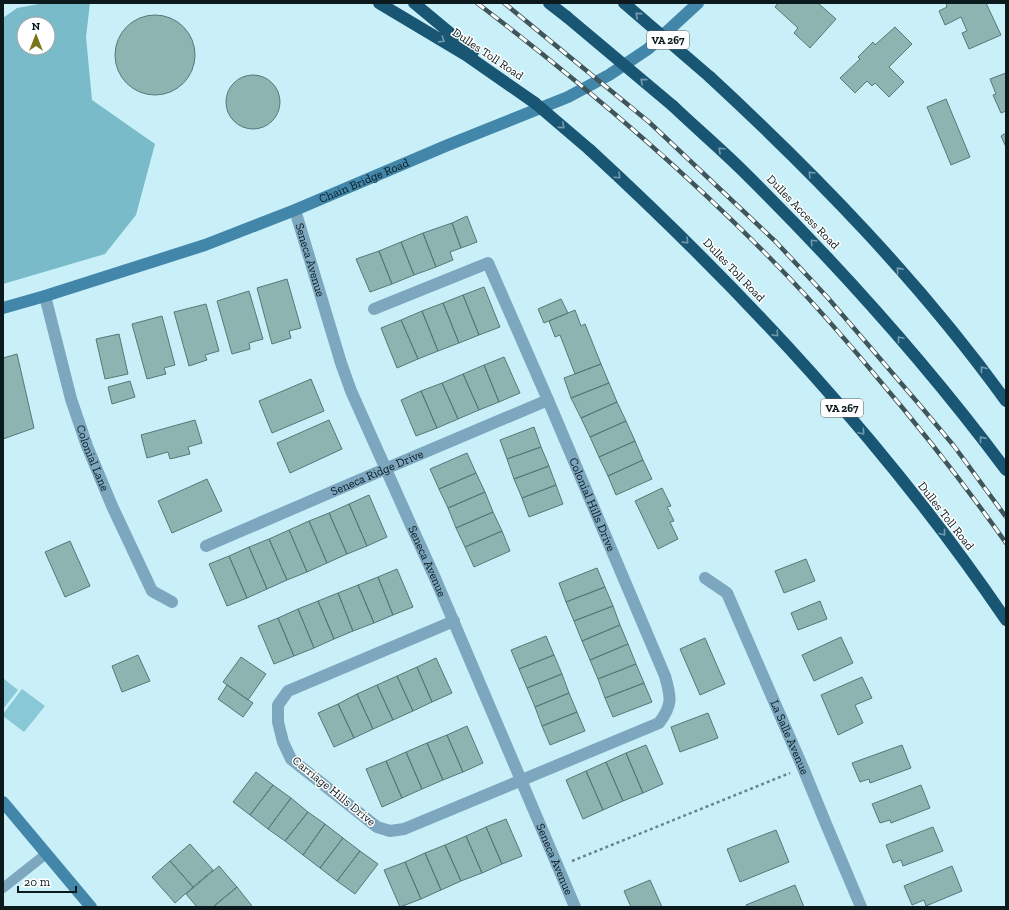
<svg xmlns="http://www.w3.org/2000/svg" width="1009" height="910" viewBox="0 0 1009 910" font-family="'Zilla Slab',serif">
<rect width="100%" height="100%" fill="#c9f0f9"/>
<path fill="#89c9d7" d="M3,678L18,690L3,709Z
M22,689L45,706L24,732L3,716V714Z"/>
<path fill="#79bbc9" fill-rule="evenodd" d="M44,3H90L86,37L92,100L155,144L136,215L105,254L3,284V18L17,8ZM24,24H48V48H24Z"/>
<path fill="#8db4b1" stroke="#547977" d="M778,3H818L836,19L810,48L794,33L798,28L775,7Z
M946,3H986L1001,35L969,49L962,33L967,31L961,17L945,25L939,11L947,7Z
M115 55a40 40 0 1 1 80 0a40 40 0 1 1-80 0Z
M895,27L912,44L889,67L904,82L889,97L875,83L872,86L867,81L855,93L840,78L860,59L858,57L873,42L875,45Z
M1006,73V111L1001,113L993,95L996,94L990,79Z
M226 102a27 27 0 1 1 54 0a27 27 0 1 1-54 0Z
M946,99L970,157L951,165L927,107Z
M1006,133V147L1001,136Z
M467,216L477,242L461,248L452,223Z
M452,223L461,248L450,252L453,260L436,267L423,233Z
M423,233L436,267L414,275L401,242Z
M401,242L414,275L392,284L379,251Z
M379,251L392,284L370,292L356,259Z
M287,279L301,328L289,331L291,338L272,344L257,288Z
M484,287L500,327L479,335L463,295Z
M249,291L263,339L249,343L250,349L232,354L217,301Z
M463,295L479,335L459,343L443,303Z
M561,299L568,313L544,323L538,309Z
M443,303L459,343L438,351L422,311Z
M206,304L219,351L205,355L207,360L189,366L174,312Z
M575,310L581,326L585,324L601,364L575,374L560,335L555,337L549,321Z
M422,311L438,351L418,359L401,320Z
M162,316L175,365L164,368L166,374L147,379L132,324Z
M401,320L418,359L397,368L381,328Z
M119,334L128,374L105,379L96,339Z
M17,354L34,428L3,439V358Z
M504,357L520,393L499,402L484,365Z
M601,364L609,383L571,398L564,378Z
M484,365L499,402L479,410L463,374Z
M463,374L479,410L458,419L442,383Z
M311,379L324,411L272,433L259,401Z
M130,381L135,397L112,404L108,387Z
M442,383L458,419L437,428L421,391Z
M609,383L617,402L581,418L571,398Z
M421,391L437,428L416,436L401,400Z
M617,402L626,421L590,437L581,418Z
M195,420L202,443L188,447L190,454L170,459L168,452L147,458L141,435Z
M329,420L342,449L290,473L277,443Z
M626,421L635,441L599,457L590,437Z
M534,427L541,447L507,459L500,440Z
M635,441L643,460L608,476L599,457Z
M541,447L549,466L514,479L507,459Z
M467,453L476,473L439,489L430,469Z
M643,460L652,479L616,495L608,476Z
M549,466L556,485L522,498L514,479Z
M476,473L485,492L448,508L439,489Z
M207,479L222,511L172,533L158,501Z
M556,485L563,504L529,517L522,498Z
M662,488L671,506L667,507L674,521L670,522L678,539L658,549L635,501Z
M485,492L493,512L456,528L448,508Z
M369,495L387,537L367,546L349,504Z
M349,504L367,546L347,554L329,513Z
M493,512L502,531L465,547L456,528Z
M329,513L347,554L327,563L309,521Z
M309,521L327,563L307,572L289,530Z
M289,530L307,572L287,580L269,539Z
M502,531L510,551L474,567L465,547Z
M269,539L287,580L267,589L249,547Z
M70,541L90,586L65,597L45,552Z
M249,547L267,589L247,598L229,556Z
M229,556L247,598L227,606L209,564Z
M806,559L815,581L784,593L775,571Z
M597,568L605,587L566,602L559,583Z
M397,569L413,607L393,615L378,577Z
M378,577L393,615L374,623L358,585Z
M358,585L374,623L353,631L338,593Z
M605,587L613,606L574,621L566,602Z
M338,593L353,631L334,639L318,601Z
M318,601L334,639L314,648L298,609Z
M820,601L827,619L798,630L791,613Z
M613,606L620,625L582,641L574,621Z
M298,609L314,648L294,656L278,618Z
M278,618L294,656L274,664L258,626Z
M620,625L628,644L590,660L582,641Z
M546,636L554,655L519,669L511,650Z
M841,637L853,663L814,681L802,655Z
M705,638L725,684L700,695L680,649Z
M628,644L636,664L598,679L590,660Z
M138,655L150,681L122,692L112,666Z
M554,655L562,674L527,688L519,669Z
M241,657L266,674L248,700L223,682Z
M436,658L452,693L432,702L417,667Z
M636,664L644,683L605,698L598,679Z
M417,667L432,702L413,711L397,676Z
M562,674L569,693L535,707L527,688Z
M397,676L413,711L393,720L377,685Z
M862,677L872,698L855,705L863,723L838,735L821,695Z
M644,683L652,702L613,717L605,698Z
M227,685L253,703L243,717L218,699Z
M377,685L393,720L373,729L357,694Z
M569,693L577,712L542,726L535,707Z
M357,694L373,729L354,738L338,704Z
M338,704L354,738L334,747L318,713Z
M577,712L585,731L550,745L542,726Z
M708,713L718,738L680,752L671,727Z
M467,726L483,763L463,772L447,735Z
M447,735L463,772L443,780L427,743Z
M427,743L443,780L422,789L406,752Z
M646,745L663,784L643,793L626,753Z
M902,745L911,768L870,783L869,779L860,782L852,763Z
M406,752L422,789L402,798L386,761Z
M626,753L643,793L623,801L606,762Z
M386,761L402,798L382,807L366,769Z
M606,762L623,801L603,810L586,771Z
M586,771L603,810L583,819L566,780Z
M256,772L273,785L250,815L233,802Z
M273,785L291,798L268,829L250,815Z
M921,785L930,808L891,823L890,820L880,823L872,804Z
M291,798L308,812L285,841L268,829Z
M308,812L325,824L303,855L285,841Z
M506,819L522,856L502,864L486,827Z
M325,824L343,838L320,868L303,855Z
M486,827L502,864L482,873L466,836Z
M933,827L943,851L903,866L901,860L893,863L886,845Z
M776,830L789,862L740,882L727,849Z
M466,836L482,873L461,881L445,845Z
M343,838L360,851L337,881L320,868Z
M190,844L213,870L193,887L170,861Z
M445,845L461,881L441,890L425,853Z
M360,851L378,864L355,894L337,881Z
M425,853L441,890L421,899L405,862Z
M170,861L193,887L175,903L152,877Z
M405,862L421,899L400,907L384,870Z
M219,866L237,887L213,907H197L186,894Z
M952,866L962,891L926,906L924,900L912,905L904,886Z
M650,880L662,907H631L624,891Z
M795,885L804,907H747L746,905Z
M237,887L252,906L250,907H213Z"/>
<g fill="none" stroke-linecap="round" stroke-linejoin="round">
<path stroke="#6a848b" stroke-width="2.5" stroke-dasharray="3 3" stroke-linecap="butt" d="M572,861L790,773"/>
<path stroke="#7ca7bf" stroke-width="10" d="M3,888L46,854"/>
<g stroke="#7ca7bf" stroke-width="12">
<path id="s1" d="M295,210L341,363L351,391L410,523L435,578L575,907"/>
<path id="s2" d="M45,296L71,399L87,446L112,506L152,591L172,602"/>
<path id="s3" d="M374,309L488,263L548,400L665,676C671,697 673,705 659,723L404,829L390,831L377,827L291,759L283,742L278,722V705L288,691L454,621"/>
<path id="s4" d="M206,546L385,469L548,400"/>
<path id="s5" d="M705,578L727,593L803,768L826,824L861,907"/>
</g>
<g stroke="#4286aa" stroke-width="12">
<path id="s6" d="M3,308L45,296L205,245L295,210L448,145L568,97L609,75L648,49L698,3"/>
<path d="M3,802L91,907"/>
</g>
<path stroke="#195674" stroke-width="12" d="M379,3L466,55L535,103
M414,3L473,52
M549,3L567,17
M710,77C817,176 920,282 1006,401
M673,106C696,128 721,149 744,172C838,265 927,364 1006,470
M590,150C744,292 888,446 1006,620"/>
<g stroke="#40555a" stroke-width="4.5">
<path id="rail" d="M477,3C578,80 676,163 765,253C804,292 840,333 875,375C921,429 965,485 1006,543
M504,3L649,122L776,242L828,298L918,403L954,446L1006,517"/>
</g>
<use href="#rail" stroke="#fff" stroke-width="3" stroke-dasharray="9" stroke-linecap="butt"/>
<path stroke="#195674" stroke-width="12" d="M624,3L710,77
M567,17L673,106
M535,103L590,150"/>
</g>
<defs><path id="oneway-chevron" d="M-2-3.5L2.5 0L-2 3.5" fill="none" stroke-width="1.6" stroke-linecap="round" stroke-linejoin="round"/></defs>
<g stroke="#759aac">
<use href="#oneway-chevron" transform="translate(638 15) rotate(-140)"/>
<use href="#oneway-chevron" transform="translate(442 40) rotate(32)"/>
<use href="#oneway-chevron" transform="translate(643 81) rotate(-139)"/>
<use href="#oneway-chevron" transform="translate(562 126) rotate(41)"/>
<use href="#oneway-chevron" transform="translate(721 150) rotate(-137)"/>
<use href="#oneway-chevron" transform="translate(811 174) rotate(-135)"/>
<use href="#oneway-chevron" transform="translate(618 176) rotate(43)"/>
<use href="#oneway-chevron" transform="translate(686 241) rotate(44)"/>
<use href="#oneway-chevron" transform="translate(813 242) rotate(-134)"/>
<use href="#oneway-chevron" transform="translate(899 270) rotate(-132)"/>
<use href="#oneway-chevron" transform="translate(776 334) rotate(47)"/>
<use href="#oneway-chevron" transform="translate(900 339) rotate(-130)"/>
<use href="#oneway-chevron" transform="translate(983 369) rotate(-127)"/>
<use href="#oneway-chevron" transform="translate(862 432) rotate(50)"/>
<use href="#oneway-chevron" transform="translate(982 439) rotate(-129)"/>
<use href="#oneway-chevron" transform="translate(943 533) rotate(52)"/>
</g>
<g text-anchor="middle" dominant-baseline="central" stroke-width="3" stroke-linejoin="round" paint-order="stroke">
<g fill="#fff" stroke="#555f62" stroke-width="1">
<rect x="647" y="31" width="42" height="18" rx="3"/>
<rect x="821" y="399" width="42" height="18" rx="3"/>
</g>
<g font-size="11" font-weight="bold" fill="#0c1a1e">
<text x="668" y="40">VA 267</text>
<text x="842" y="408">VA 267</text>
</g>
<g font-size="12" fill="#0c1a1e" stroke="#fff">
<text transform="translate(488 54) rotate(34)">Dulles Toll Road</text>
<text stroke="none"><textPath href="#s6" startOffset="383">Chain Bridge Road</textPath></text>
<text transform="translate(803 212) rotate(46)">Dulles Access Road</text>
<text stroke="none"><textPath href="#s1" startOffset="52">Seneca Avenue</textPath></text>
<text transform="translate(734 270) rotate(46)">Dulles Toll Road</text>
<text stroke="none"><textPath href="#s2" startOffset="169">Colonial Lane</textPath></text>
<text stroke="none"><textPath href="#s4" startOffset="186">Seneca Ridge Drive</textPath></text>
<text stroke="none"><textPath href="#s3" startOffset="386">Colonial Hills Drive</textPath></text>
<text transform="translate(946 516) rotate(52)">Dulles Toll Road</text>
<text stroke="none"><textPath href="#s1" startOffset="376">Seneca Avenue</textPath></text>
<text stroke="none"><textPath href="#s5" startOffset="184">La Salle Avenue</textPath></text>
<text transform="translate(334 791) rotate(39)">Carriage Hills Drive</text>
<text stroke="none"><textPath href="#s1" startOffset="700">Seneca Avenue</textPath></text>
</g>
</g>
<rect width="1009" height="910" fill="none" stroke="#0c1a1e" stroke-width="8"/>
<g transform="translate(36 36)"><circle r="19" fill="#ffffff" stroke="#9ea3a5"/>
<path d="M0-3L7 15L0 10L-7 15Z" fill="#797418"/>
<text y="-6" font-size="11" font-weight="bold" text-anchor="middle" fill="#0c1a1e">N</text>
</g>
<path d="M18 886v6h58v-6" fill="none" stroke="#0c1a1e" stroke-width="2"/>
<text x="24" y="886" font-size="12" fill="#0c1a1e" stroke="#ffffff" stroke-width="3" paint-order="stroke">20 m</text>
</svg>
